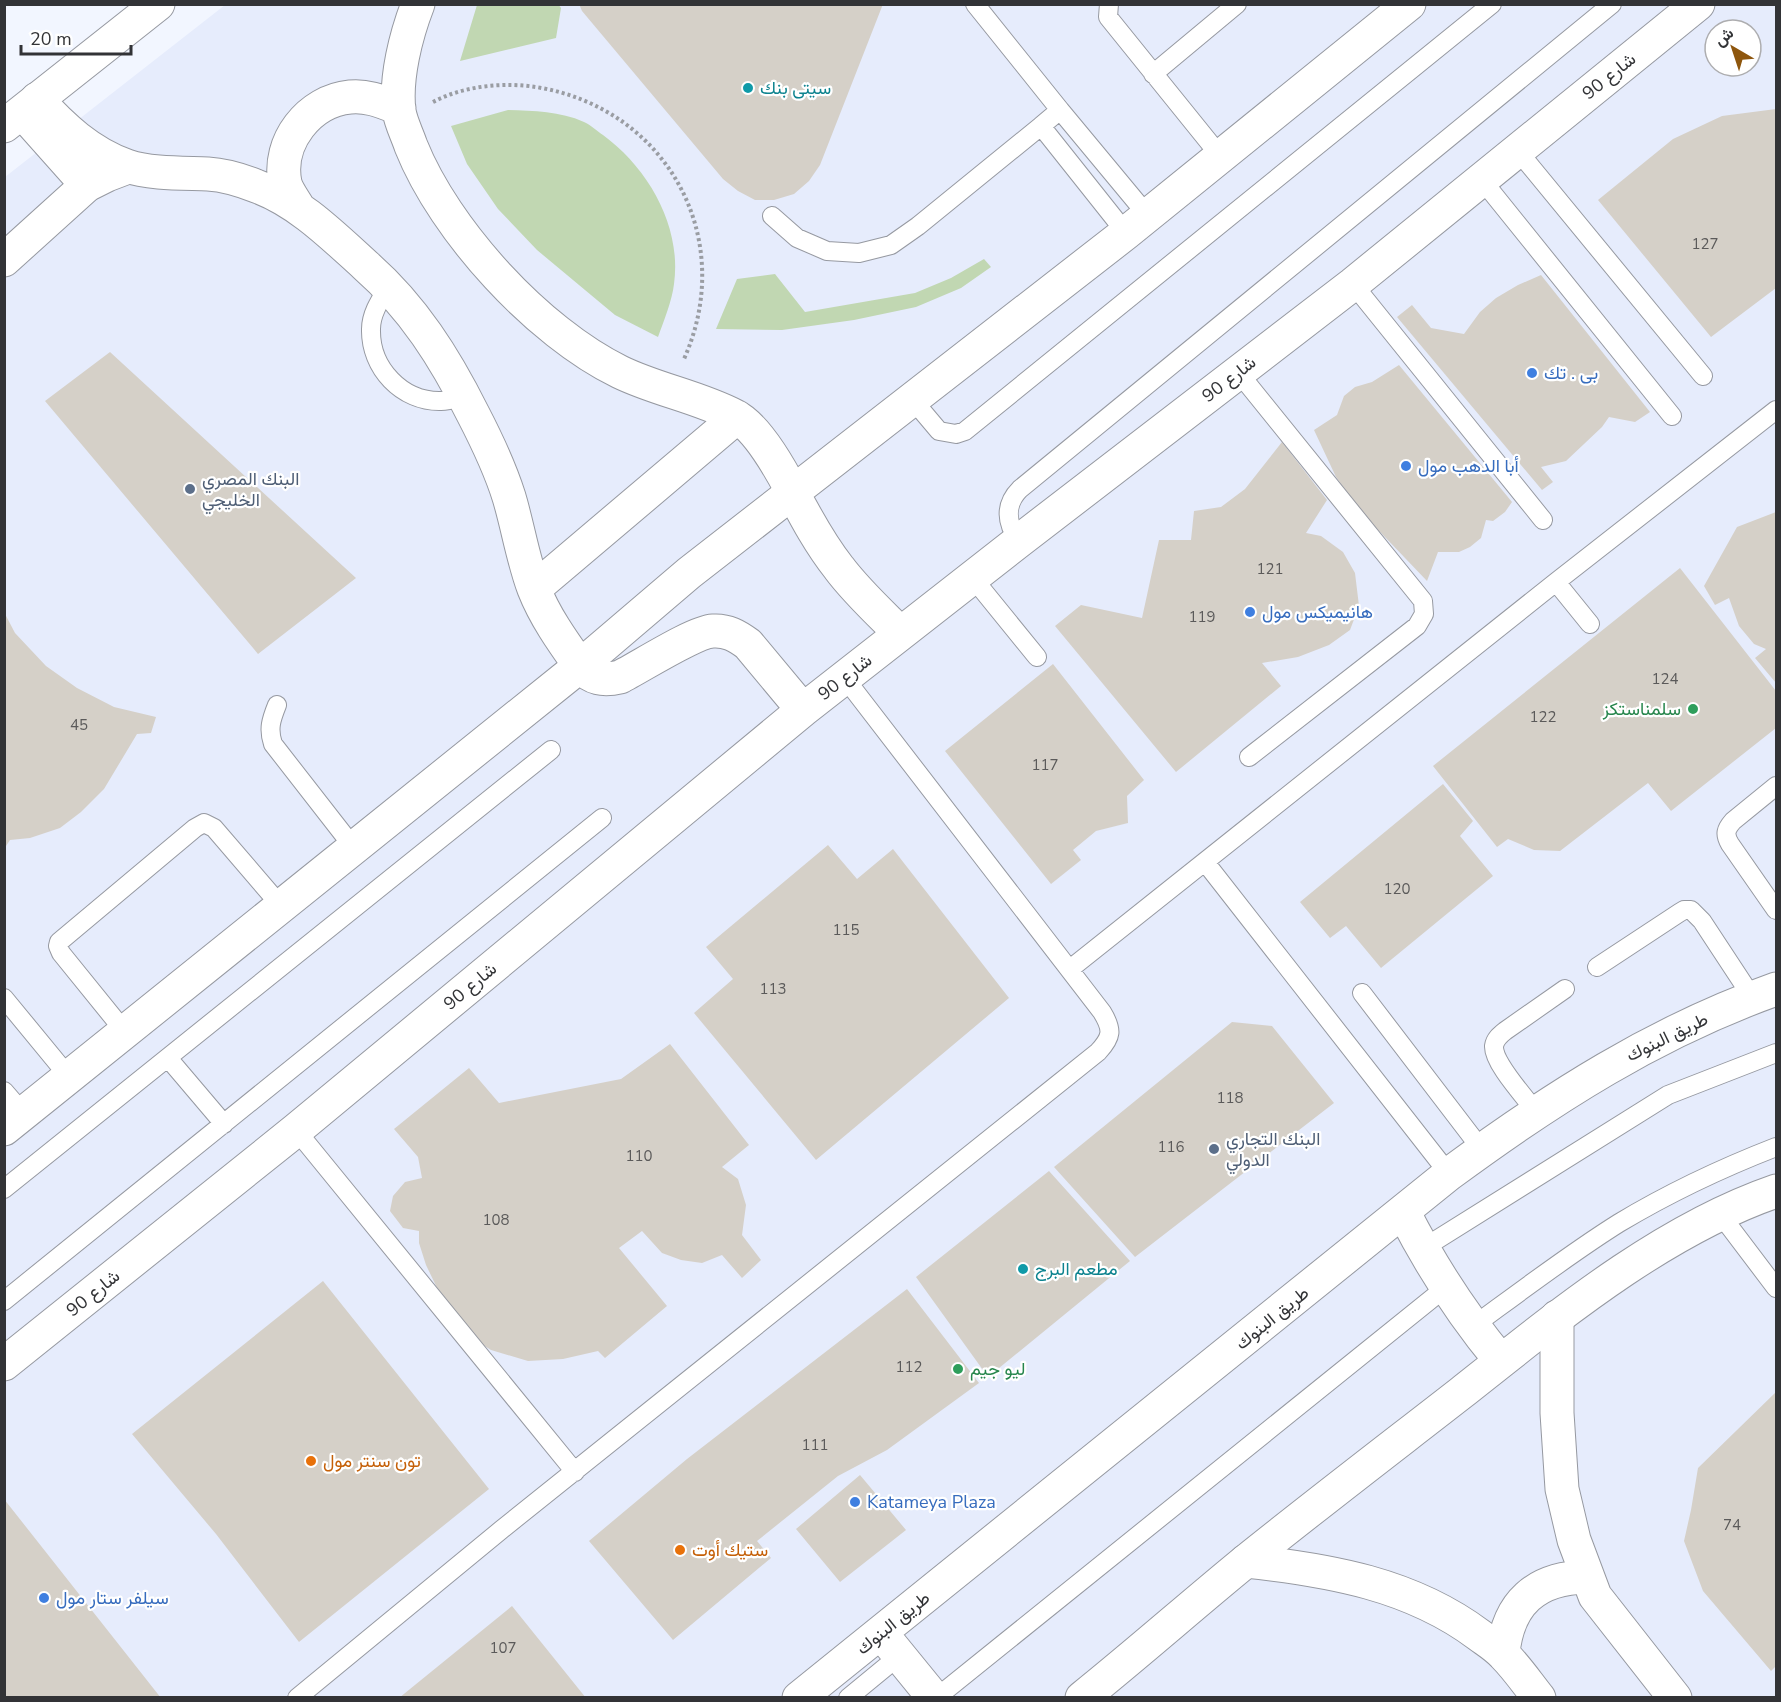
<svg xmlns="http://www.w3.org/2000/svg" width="1781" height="1702" viewBox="0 0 1781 1702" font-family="'Nunito Sans',Vazirmatn,sans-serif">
<rect width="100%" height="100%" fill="#f2f6ff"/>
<path fill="#e6ecfc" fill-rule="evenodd" d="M225,5H1776V1697L5,1698V177ZM1715,30H1751V66H1715Z"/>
<path fill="#c1d7b2" d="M558,4L561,8L556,38L460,61L477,5Z
M508,110C534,111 560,111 584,122C591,125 597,131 603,135C648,168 682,226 674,284C672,301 664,320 658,337L615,315L537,250L498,209L467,164L451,126Z
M984,259L991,267L961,288L916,307L854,320L782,330L716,329L737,279L775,274L805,312L915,293L951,278Z"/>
<path fill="#d5d0c8" d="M579,4H883L820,165L809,181L794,194L774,200H755L738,191L723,179L582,11Z
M1776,109V288L1711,337L1598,200L1673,139L1722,116Z
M1541,275L1650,412L1635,422L1609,417L1602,427L1566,461L1541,467L1553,482L1542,490L1397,317L1412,305L1431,328L1464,334L1480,312L1496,298L1518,285Z
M110,352L356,578L258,654L45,401Z
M1399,365L1512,502L1505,512L1493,521L1486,520L1481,538L1470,547L1459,552H1438L1427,581L1361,512L1336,477L1314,430L1337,415L1344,396L1355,387L1372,382Z
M1282,442L1327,500L1306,533L1321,536L1343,552L1355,573L1359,606L1350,630L1329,645L1298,657L1262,663L1281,686L1176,772L1055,626L1081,605L1142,618L1159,540H1191L1194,511L1221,507L1245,489Z
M1776,512V683L1755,658L1766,649L1754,644L1739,626L1729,598L1715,605L1704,586L1737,527Z
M1680,568L1776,691V728L1671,811L1648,783L1560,851L1534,850L1508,839L1497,847L1433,766Z
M4,612L15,633L46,666L77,688L114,707L156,717L151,733L137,734L104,789L81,812L60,828L30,838L10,840L4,849Z
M1053,664L1144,780L1127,796L1128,823L1096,831L1073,850L1081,860L1051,884L945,751Z
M1443,784L1473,821L1460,836L1493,876L1381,968L1346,926L1330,938L1300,902Z
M828,845L857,879L893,849L1009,998L816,1160L694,1013L733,979L706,947Z
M1232,1022L1272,1026L1334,1103L1135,1257L1054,1167Z
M670,1044L749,1145L722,1167L738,1179L746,1205L742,1235L761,1260L742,1278L722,1255L702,1263L681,1260L662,1253L642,1231L619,1248L667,1306L605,1358L598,1351L563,1359L528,1361L491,1350L472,1338L439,1292L426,1265L419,1243V1231L403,1228L390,1211L393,1196L405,1182L422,1178L418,1157L394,1129L469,1068L499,1103L621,1079Z
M1049,1171L1130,1261L988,1377L916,1277Z
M323,1281L489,1489L299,1642L216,1534L132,1434Z
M907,1289L979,1383L887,1450L838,1476L757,1541L771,1558L673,1640L589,1541L687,1459Z
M1776,1392V1666L1771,1671L1703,1591L1684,1541L1691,1510L1698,1468Z
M860,1475L906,1530L840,1582L796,1529Z
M4,1499L161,1698H4Z
M512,1606L586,1698H399L410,1689Z"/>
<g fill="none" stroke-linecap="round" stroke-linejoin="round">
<g stroke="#9699a1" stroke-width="20">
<path id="service" d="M975,4L1060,110
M1109,4L1108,17L1221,157
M1153,74L1237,4
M1518,151L1703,376
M1482,180L1672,416
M772,216L797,238L827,251L859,253L891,245L918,226L1041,126
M1126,233L1041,126L1060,110L1148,216
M1353,284L1543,520
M389,286C381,299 371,313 371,329C370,368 402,402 441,401C449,401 457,398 464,396
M1238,372L1423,601L1424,614L1417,626L1249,757
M912,399L939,431L956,434L965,431L1492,4
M1019,541C1006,523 1004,505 1020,489L1612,4
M972,577L1037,657
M1556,582L1590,624
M277,705C271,720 268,729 273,744L354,848
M1776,786L1733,821C1726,829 1724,834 1730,844L1776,910
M1205,862L1449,1174
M1597,967L1679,913L1684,910H1691L1702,921L1752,997
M1070,969L1556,582L1776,410
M1362,993L1482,1150
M4,998L69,1077
M125,1032L61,953L58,946L59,942L195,828L204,823L214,828L281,906
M168,1058L224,1124
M4,1091L23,1113
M1536,1112C1526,1098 1493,1063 1494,1046C1495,1039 1500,1035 1505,1031L1565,989
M296,1130L575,1472
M4,1189L551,750
M1720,1214L1776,1288
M1422,1249L1668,1095L1776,1053
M4,1301L602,818
M1472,1327C1521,1291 1568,1255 1619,1223C1669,1193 1722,1168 1776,1147
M297,1698L501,1530L1098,1052C1112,1037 1113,1030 1102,1012L844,677
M848,1698L899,1656
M936,1698L1445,1288"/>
</g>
<g stroke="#9699a1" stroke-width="35">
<path id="minor" d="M418,4C406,35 395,78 399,111C401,123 407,134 411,146C445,231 538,332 620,372C657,390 699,397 735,416C757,427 781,470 792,491
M37,99C62,127 90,153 127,166C150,174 183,173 208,174C224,175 241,180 256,186C298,201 332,235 365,265C413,307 445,358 473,414C487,441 500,468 509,497C518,527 523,560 534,589C545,617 563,642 580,666
M298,207C294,200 287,191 285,183C277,142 309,101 350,97C367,95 383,102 399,108
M534,589L737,417
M1557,1317V1413L1562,1489L1574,1540L1595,1596L1675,1698
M1246,1561C1329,1570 1411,1584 1479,1635C1487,1641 1497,1647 1504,1655C1517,1668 1527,1683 1539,1698
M1503,1653C1508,1603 1536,1578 1586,1577"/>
</g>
<g stroke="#9699a1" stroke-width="35">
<path id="tertiary" d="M4,260L87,185L107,175L128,167
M792,491C806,518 820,544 839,568C857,592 879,612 900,633
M580,666C592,679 603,681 620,677C640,667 694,632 713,631C727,630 737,636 748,644L803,710
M4,1129L580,666L689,573L1126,233L1409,4
M1404,1213C1432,1268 1461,1313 1501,1361
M4,1364L296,1130L803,710L1019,541L1353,284L1698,4
M881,1633L934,1698
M799,1698L1449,1174C1552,1098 1655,1032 1776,989
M1082,1698C1138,1653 1191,1606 1246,1561C1317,1504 1389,1449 1461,1393C1556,1318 1660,1231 1776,1191"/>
</g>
<g stroke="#9699a1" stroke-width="35">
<path id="primary" d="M22,112L87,185
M4,126L158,4"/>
</g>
<path stroke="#9a9da3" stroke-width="4" stroke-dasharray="3 3" stroke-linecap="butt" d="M433,102C463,86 503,82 536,87C667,108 738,238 684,359"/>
<use href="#service" stroke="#fff" stroke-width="18"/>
<use href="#minor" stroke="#fff" stroke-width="33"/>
<use href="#tertiary" stroke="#fff" stroke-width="33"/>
<use href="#primary" stroke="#fff" stroke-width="33"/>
</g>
<g fill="#0f9aa8" stroke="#fff" stroke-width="2">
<circle cx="748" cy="88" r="6"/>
<circle cx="1023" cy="1269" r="6"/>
</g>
<g fill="#3f7fe0" stroke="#fff" stroke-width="2">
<circle cx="1532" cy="373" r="6"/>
<circle cx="1406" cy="466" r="6"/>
<circle cx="1250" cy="612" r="6"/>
<circle cx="855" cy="1502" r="6"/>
<circle cx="44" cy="1598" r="6"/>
</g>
<g fill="#5c6f8a" stroke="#fff" stroke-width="2">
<circle cx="190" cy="489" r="6"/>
<circle cx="1214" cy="1149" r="6"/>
</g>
<g fill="#2e9e5b" stroke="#fff" stroke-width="2">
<circle cx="1693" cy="709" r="6"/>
<circle cx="958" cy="1369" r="6"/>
</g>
<g fill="#e8710a" stroke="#fff" stroke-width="2">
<circle cx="311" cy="1461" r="6"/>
<circle cx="680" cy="1550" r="6"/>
</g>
<g text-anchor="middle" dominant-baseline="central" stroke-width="4.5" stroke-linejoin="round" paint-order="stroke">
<g font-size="15" fill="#5b5a5a">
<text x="1705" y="244">127</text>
<text x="1270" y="569">121</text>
<text x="1202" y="617">119</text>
<text x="1665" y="679">124</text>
<text x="1543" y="717">122</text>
<text x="79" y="725">45</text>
<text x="1045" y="765">117</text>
<text x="1397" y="889">120</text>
<text x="846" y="930">115</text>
<text x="773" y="989">113</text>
<text x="1230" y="1098">118</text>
<text x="1171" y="1147">116</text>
<text x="639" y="1156">110</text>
<text x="496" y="1220">108</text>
<text x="909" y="1367">112</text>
<text x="815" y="1445">111</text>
<text x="1732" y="1525">74</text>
<text x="503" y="1648">107</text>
</g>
<g font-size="18" fill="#323336" stroke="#fff">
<text transform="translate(1609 76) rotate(-39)">شارع 90</text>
<text transform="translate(1229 379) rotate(-38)">شارع 90</text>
<text transform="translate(845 677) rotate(-38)">شارع 90</text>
<text transform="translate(470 986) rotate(-40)">شارع 90</text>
<text transform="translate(1667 1037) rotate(-26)">طريق البنوك</text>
<text transform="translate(93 1293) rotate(-39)">شارع 90</text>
<text transform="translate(1272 1318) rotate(-39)">طريق البنوك</text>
<text transform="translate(893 1623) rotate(-39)">طريق البنوك</text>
</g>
<g font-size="18" fill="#0d838f" stroke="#fff" text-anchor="start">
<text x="760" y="88">سيتى بنك</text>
<text x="1035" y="1269">مطعم البرج</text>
</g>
<g font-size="18" fill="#366cbe" stroke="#fff" text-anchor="start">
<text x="1544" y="373">بى . تك</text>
<text x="1418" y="466">أبا الدهب مول</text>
<text x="1262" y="612">هانيميكس مول</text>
<text x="867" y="1502">Katameya Plaza</text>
<text x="56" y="1598">سيلفر ستار مول</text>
</g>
<g font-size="18" fill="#4e5e75" stroke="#fff" text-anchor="start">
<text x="202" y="479">البنك المصري<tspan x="202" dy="21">الخليجي</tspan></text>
<text x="1226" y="1139">البنك التجاري<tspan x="1226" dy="21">الدولي</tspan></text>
</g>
<g font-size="18" fill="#27864d" stroke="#fff" text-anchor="end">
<text x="1681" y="709">سلمناستكز</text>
<text x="970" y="1369" text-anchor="start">ليو جيم</text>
</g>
<g font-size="18" fill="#c56008" stroke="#fff" text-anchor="start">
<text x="323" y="1461">تون سنتر مول</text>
<text x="692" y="1550">ستيك أوت</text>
</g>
</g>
<rect width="1781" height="1702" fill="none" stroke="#323336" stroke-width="12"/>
<g transform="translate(1733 48) rotate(321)"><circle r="28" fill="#ffffff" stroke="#adadaf" stroke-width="1.5"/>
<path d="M0-4.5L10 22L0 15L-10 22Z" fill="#8e560d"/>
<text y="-9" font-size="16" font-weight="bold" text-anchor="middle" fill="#323336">ش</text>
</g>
<path d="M21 45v9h110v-9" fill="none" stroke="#323336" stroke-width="3"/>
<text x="30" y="45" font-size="18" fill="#323336" stroke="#ffffff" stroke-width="4.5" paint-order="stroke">20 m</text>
</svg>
